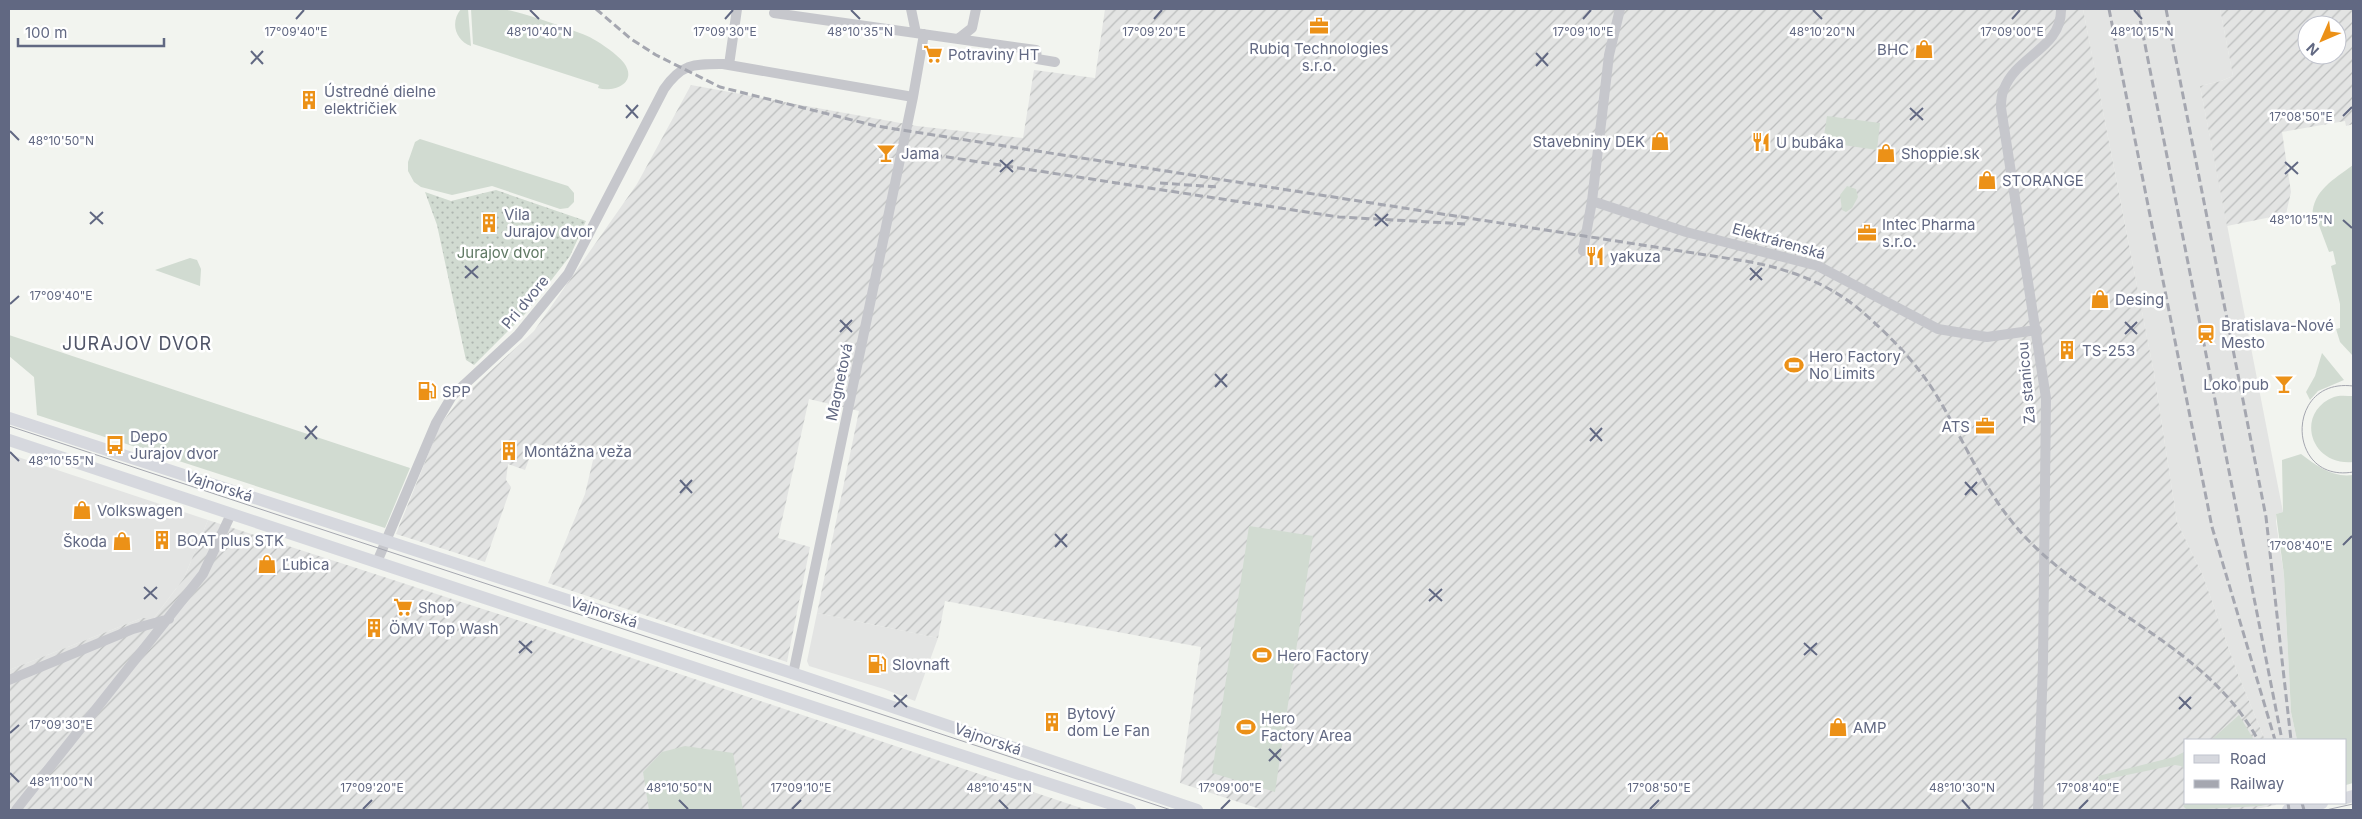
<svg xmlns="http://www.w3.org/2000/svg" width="2362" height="819" viewBox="0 0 2362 819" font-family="Inter,sans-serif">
<defs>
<pattern id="industrial-furrows" width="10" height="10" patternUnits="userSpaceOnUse" patternTransform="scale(1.25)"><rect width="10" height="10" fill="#e3e4e3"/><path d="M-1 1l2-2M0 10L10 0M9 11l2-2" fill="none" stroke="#bbbdbd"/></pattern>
<pattern id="garden-dots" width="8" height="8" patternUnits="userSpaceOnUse" patternTransform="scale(1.25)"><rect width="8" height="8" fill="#d1dbd1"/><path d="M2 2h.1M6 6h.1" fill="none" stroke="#adb5af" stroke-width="1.8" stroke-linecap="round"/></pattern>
</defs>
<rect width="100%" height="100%" fill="#f2f4ef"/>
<path fill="#e3e4e3" d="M2083,9H2220L2233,76L2221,81L2200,86L2283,512L2276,514V522L2284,575L2291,712L2297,740H2265L2237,672L2203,576L2177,522L2154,373Z
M9,454L208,520L184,578L154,618H142L9,670Z
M817,613L938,638L915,701L884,689L809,666L807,661Z"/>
<path fill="url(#industrial-furrows)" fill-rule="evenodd" d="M1105,9H2083L2154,373L2177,522L2203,576L2237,672L2265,740H2186V803H2275L2276,805L2251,810H1263L1180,783L1201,647L945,601L938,638L817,613L859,411L809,399L778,538L810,547L787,662L548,583L585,494L593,460L535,443L525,470L508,464L506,480L511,487L485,562L396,534L440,425L460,399L534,331L637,184L691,85L917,126L1023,138L1034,70L1095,78Z
M2220,9H2353V124L2346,126L2345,121L2282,132L2291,192L2286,214L2227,226L2200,86L2221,81L2233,76ZM2307,25H2337V55H2307Z
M208,520L545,629L1087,810H9V670L142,618H154L184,578Z"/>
<path fill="#d1dbd1" d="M461,9H468L471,46C455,40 450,22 461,9Z
M471,9C481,9 492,8 502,9C514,10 582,32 593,39C602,44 617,54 624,63C638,82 615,93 598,88L599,85L473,44Z
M1827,116L1880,123L1877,150L1823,142Z
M420,139L568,186L574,193V202L568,208L560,209L492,186L452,195L421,187L414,182L408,171V162L415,142Z
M2353,165V356L2340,342L2336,329L2340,328V304L2331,266L2336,264L2333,251L2329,252L2317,220L2313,221C2309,193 2333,180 2353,165Z
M1847,186L1856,189L1858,197L1852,208L1846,212L1842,210L1840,195Z
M190,258L197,260L201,269L200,286L155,270Z
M9,335L410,468L385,528L37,415L34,377L9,356Z
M2322,353L2344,380L2318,391L2310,400L2306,392L2315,376Z
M2353,396V462C2309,466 2295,412 2334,397C2339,395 2347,396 2353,396Z
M2301,454C2317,466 2333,478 2353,475V783L2346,785V740H2297L2291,712L2284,575L2276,514L2283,512L2282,460Z
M1249,526L1313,536L1275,792L1212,773Z
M2239,715L2254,740H2211Z
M685,746L733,753L743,810H649L643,772L662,752Z
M2186,751V771L2181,766L2175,765L2088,783L2099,781L2098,776L2174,757Z
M2187,803H2273L2261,806L2187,810L2183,806Z"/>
<path fill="url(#garden-dots)" d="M496,190L586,221L570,256L525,314L474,365L466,360L437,225L425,192L451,201Z"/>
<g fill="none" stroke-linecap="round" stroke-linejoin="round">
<path stroke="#c6c7cc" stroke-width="10" d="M911,9L916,33
M774,13L1036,50L1037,59L1055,62
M958,39L972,28L976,9
M729,65L737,9
M1592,201L1686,232L1818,266L1938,329L1987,337L2037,330
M1583,251L1592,201L1609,55L1620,9
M377,562L436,423L452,396L518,335L568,274L664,89C682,63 694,64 723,64L913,97
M793,674L913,97L924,34
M9,680L133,629L169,619
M16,810L203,574L231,514
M2038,810L2043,663L2046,398L2001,108C2001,102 2001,95 2004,89C2016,56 2062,48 2061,9"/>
<path stroke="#d6d8de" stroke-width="12" d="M9,418L801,676L1197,810
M9,440L828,712L1130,810
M2346,798L2353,796
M2288,810L2322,803"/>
<path stroke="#a5a7b0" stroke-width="1" d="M2353,386C2284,377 2286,484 2353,472
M9,426L1171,810
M2326,810L2353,804"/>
<path stroke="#a5a7b0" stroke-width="3" stroke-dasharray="8 4" stroke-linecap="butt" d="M596,9L631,39L656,55L720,87L876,126L1745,261C1790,269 1832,284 1867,316C1894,340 1920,367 1938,398C1969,449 1986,497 2029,541C2100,613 2208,648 2258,740
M2109,9L2212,527L2275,740
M2138,9L2282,740
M2166,9L2266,517L2291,740
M934,155L1339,217L1467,224
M1160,183L1218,187
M2288,803L2289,810
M2302,803L2304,810"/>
</g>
<path fill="none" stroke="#616882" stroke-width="2" d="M530,10L539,19M851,10L860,19M1813,10L1822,19M2134,10L2142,19M296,19L304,10M725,19L733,10M1154,19L1162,10M1583,19L1591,10M2012,19L2020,10M251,51L263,64M1536,53L1548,66M251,64L263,51M1536,66L1548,53M626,105L638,118M1910,108L1923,120M2343,116L2352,107M626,118L638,105M1910,120L1923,108M10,131L19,140M1000,160L1013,172M2285,162L2298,174M1000,172L1013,160M2285,174L2298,162M90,212L103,224M1375,214L1388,226M2343,220L2352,228M90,224L103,212M1375,226L1388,214M465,266L478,278M1750,268L1762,280M465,278L478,266M1750,280L1762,268M10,304L19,296M840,320L852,332M2125,322L2137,334M840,332L852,320M2125,334L2137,322M1215,374L1227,387M1215,387L1227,374M305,426L317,439M1590,428L1602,441M305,439L317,426M1590,441L1602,428M10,452L19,461M680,480L692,493M1965,482L1977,495M680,493L692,480M1965,495L1977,482M1055,534L1067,547M2343,545L2352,536M1055,547L1067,534M144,587L157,599M1429,589L1442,601M144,599L157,587M1429,601L1442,589M519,641L532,653M1804,643L1817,655M519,653L532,641M1804,655L1817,643M894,695L907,707M2179,697L2191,709M894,707L907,695M2179,709L2191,697M10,733L19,725M1269,749L1281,761M1269,761L1281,749M10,773L19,782M679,800L688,809M999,800L1008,809M1962,800L1970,809M363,809L372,800M792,809L801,800M1221,809L1230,800M1650,809L1659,800M2079,809L2088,800"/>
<defs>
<g id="office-bare" transform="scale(1.5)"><path d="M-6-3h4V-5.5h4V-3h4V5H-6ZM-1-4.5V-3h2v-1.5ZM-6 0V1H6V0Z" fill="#ec9117" stroke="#fff" stroke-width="2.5" paint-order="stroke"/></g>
<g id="shop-bare" transform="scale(1.5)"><path d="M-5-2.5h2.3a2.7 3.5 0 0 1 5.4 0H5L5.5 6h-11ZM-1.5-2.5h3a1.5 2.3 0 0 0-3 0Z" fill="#ec9117" stroke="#fff" stroke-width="2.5" paint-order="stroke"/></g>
<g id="supermarket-bare" transform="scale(1.5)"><path d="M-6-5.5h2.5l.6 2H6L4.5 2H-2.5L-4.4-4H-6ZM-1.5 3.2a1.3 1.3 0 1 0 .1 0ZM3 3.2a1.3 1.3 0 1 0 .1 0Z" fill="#ec9117" stroke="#fff" stroke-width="2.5" paint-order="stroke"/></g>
<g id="building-bare" transform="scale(1.5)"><path d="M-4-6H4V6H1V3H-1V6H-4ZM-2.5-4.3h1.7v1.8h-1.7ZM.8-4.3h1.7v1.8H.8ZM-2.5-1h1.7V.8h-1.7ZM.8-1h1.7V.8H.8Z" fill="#ec9117" stroke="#fff" stroke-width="2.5" paint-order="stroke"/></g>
<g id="restaurant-bare" transform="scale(1.5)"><path d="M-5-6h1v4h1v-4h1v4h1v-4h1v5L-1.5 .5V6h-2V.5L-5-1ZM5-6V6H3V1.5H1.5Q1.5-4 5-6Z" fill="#ec9117" stroke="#fff" stroke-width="2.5" paint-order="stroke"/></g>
<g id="bar-bare" transform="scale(1.5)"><path d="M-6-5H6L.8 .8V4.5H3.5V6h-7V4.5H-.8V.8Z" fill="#ec9117" stroke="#fff" stroke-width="2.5" paint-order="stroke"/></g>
<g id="station-bare" transform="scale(1.5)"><path d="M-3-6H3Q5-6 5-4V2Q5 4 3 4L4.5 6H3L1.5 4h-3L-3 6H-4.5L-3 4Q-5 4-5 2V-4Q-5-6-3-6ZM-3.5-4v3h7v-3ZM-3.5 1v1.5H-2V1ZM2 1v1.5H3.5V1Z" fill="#ec9117" stroke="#fff" stroke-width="2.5" paint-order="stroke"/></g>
<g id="stadium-bare" transform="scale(1.5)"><path d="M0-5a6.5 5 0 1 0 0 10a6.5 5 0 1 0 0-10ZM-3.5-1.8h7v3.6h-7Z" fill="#ec9117" stroke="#fff" stroke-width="2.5" paint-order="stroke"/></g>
<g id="fuel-bare" transform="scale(1.5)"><path d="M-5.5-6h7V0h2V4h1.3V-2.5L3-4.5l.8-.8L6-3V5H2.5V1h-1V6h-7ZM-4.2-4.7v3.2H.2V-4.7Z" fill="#ec9117" stroke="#fff" stroke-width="2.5" paint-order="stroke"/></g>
<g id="bus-bare" transform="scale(1.5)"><path d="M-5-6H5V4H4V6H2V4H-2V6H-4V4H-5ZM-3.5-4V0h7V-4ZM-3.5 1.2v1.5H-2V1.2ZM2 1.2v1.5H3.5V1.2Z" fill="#ec9117" stroke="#fff" stroke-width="2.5" paint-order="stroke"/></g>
</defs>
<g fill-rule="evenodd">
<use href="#office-bare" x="1319" y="26"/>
<use href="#shop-bare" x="1924" y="49"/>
<use href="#supermarket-bare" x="933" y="54"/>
<use href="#building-bare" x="309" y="100"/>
<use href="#shop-bare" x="1660" y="141"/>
<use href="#restaurant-bare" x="1761" y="142"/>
<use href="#bar-bare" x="886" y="153"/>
<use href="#shop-bare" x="1886" y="153"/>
<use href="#shop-bare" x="1987" y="180"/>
<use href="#building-bare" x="489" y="223"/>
<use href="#office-bare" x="1867" y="233"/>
<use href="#restaurant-bare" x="1595" y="256"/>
<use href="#shop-bare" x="2100" y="299"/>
<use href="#station-bare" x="2206" y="334"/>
<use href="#building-bare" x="2067" y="350"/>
<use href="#stadium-bare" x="1794" y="365"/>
<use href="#bar-bare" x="2284" y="384"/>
<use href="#fuel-bare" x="427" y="391"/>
<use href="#office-bare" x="1985" y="426"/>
<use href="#bus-bare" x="115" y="445"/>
<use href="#building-bare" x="509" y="451"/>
<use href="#shop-bare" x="82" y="510"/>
<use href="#building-bare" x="162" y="540"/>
<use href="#shop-bare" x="122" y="541"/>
<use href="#shop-bare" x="267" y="564"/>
<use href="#supermarket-bare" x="403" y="607"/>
<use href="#building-bare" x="374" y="628"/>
<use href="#stadium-bare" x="1262" y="655"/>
<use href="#fuel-bare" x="877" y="664"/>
<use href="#building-bare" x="1052" y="722"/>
<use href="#stadium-bare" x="1246" y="727"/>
<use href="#shop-bare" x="1838" y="727"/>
</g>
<g text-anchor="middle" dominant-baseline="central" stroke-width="5" stroke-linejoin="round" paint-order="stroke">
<g font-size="15" fill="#616882" stroke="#fff" text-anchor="start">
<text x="1319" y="48" text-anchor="middle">Rubiq Technologies<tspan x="1319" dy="17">s.r.o.</tspan></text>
<text x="1909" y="49" text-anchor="end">BHC</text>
<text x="948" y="54">Potraviny HT</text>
<text x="324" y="91">Ústredné dielne<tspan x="324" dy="17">električiek</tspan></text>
<text x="1645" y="141" text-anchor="end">Stavebniny DEK</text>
<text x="1776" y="142">U bubáka</text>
<text x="901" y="153">Jama</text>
<text x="1901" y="153">Shoppie.sk</text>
<text x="2002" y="180">STORANGE</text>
<text x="504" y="214">Vila<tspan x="504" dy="17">Jurajov dvor</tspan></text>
<text x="1882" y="224">Intec Pharma<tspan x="1882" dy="17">s.r.o.</tspan></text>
<text x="1610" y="256">yakuza</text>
<text x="2115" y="299">Desing</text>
<text x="2221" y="325">Bratislava-Nové<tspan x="2221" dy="17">Mesto</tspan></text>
<text x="2082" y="350">TS-253</text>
<text x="1809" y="356">Hero Factory<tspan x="1809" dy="17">No Limits</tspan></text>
<text x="2269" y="384" text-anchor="end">Loko pub</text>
<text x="442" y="391">SPP</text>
<text x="1970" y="426" text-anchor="end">ATS</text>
<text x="130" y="436">Depo<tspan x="130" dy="17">Jurajov dvor</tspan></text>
<text x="524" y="451">Montážna veža</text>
<text x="97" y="510">Volkswagen</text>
<text x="177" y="540">BOAT plus STK</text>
<text x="107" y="541" text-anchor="end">Škoda</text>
<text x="282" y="564">Ľubica</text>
<text x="418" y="607">Shop</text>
<text x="389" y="628">ÖMV Top Wash</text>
<text x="1277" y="655">Hero Factory</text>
<text x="892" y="664">Slovnaft</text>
<text x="1067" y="713">Bytový<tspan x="1067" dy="17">dom Le Fan</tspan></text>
<text x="1261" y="718">Hero<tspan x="1261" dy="17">Factory Area</tspan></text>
<text x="1853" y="727">AMP</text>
</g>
<g font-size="15" fill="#616882" stroke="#fff">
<text transform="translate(1779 241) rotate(16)">Elektrárenská</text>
<text transform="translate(525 302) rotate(-50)">Pri dvore</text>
<text transform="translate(839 382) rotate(-78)">Magnetová</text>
<text transform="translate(2026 383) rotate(-95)">Za stanicou</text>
<text transform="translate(219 486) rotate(18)">Vajnorská</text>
<text transform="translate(604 612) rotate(18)">Vajnorská</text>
<text transform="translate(988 739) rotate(19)">Vajnorská</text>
</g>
<g font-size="15" fill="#607964" stroke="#fff">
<text x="501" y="252">Jurajov dvor</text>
</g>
<g font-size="18" letter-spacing="1" fill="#4f5467" stroke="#fff">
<text x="137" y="343">JURAJOV DVOR</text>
</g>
</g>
<g font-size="12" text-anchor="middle" fill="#616882" stroke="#fff" stroke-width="5" stroke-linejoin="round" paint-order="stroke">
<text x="296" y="36">17°09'40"E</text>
<text x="539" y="36">48°10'40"N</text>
<text x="725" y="36">17°09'30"E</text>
<text x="860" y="36">48°10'35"N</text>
<text x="1154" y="36">17°09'20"E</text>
<text x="1583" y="36">17°09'10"E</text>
<text x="1822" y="36">48°10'20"N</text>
<text x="2012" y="36">17°09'00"E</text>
<text x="2142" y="36">48°10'15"N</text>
<text x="2301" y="121">17°08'50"E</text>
<text x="61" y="145">48°10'50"N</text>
<text x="2301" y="224">48°10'15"N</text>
<text x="61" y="300">17°09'40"E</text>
<text x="61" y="465">48°10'55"N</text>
<text x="2301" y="550">17°08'40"E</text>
<text x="61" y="729">17°09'30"E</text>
<text x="61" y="786">48°11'00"N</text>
<text x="372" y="792">17°09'20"E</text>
<text x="1230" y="792">17°09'00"E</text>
<text x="2088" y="792">17°08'40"E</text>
<text x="679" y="792">48°10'50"N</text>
<text x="801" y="792">17°09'10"E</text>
<text x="999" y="792">48°10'45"N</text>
<text x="1659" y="792">17°08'50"E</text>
<text x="1962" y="792">48°10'30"N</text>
</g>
<rect width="2362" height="819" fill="none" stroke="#616882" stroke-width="20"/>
<rect x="2184" y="739" width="162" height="65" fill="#ffffff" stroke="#c0c3cd"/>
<rect x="2194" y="755" width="25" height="8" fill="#d6d8de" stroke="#c0c3cd"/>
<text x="2230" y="764" font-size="15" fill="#616882">Road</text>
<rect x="2194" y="780" width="25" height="8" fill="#a5a7b0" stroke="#c0c3cd"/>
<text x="2230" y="789" font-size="15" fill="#616882">Railway</text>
<g transform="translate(2322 40) rotate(225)"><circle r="24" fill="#ffffff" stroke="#c0c3cd"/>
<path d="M0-4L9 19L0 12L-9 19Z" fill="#ec9117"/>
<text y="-8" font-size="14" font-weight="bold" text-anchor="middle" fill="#616882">N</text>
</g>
<path d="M18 38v8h146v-8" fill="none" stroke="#616882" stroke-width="2.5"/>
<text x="25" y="38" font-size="15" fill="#616882" stroke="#ffffff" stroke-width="4" paint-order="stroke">100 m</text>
</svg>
